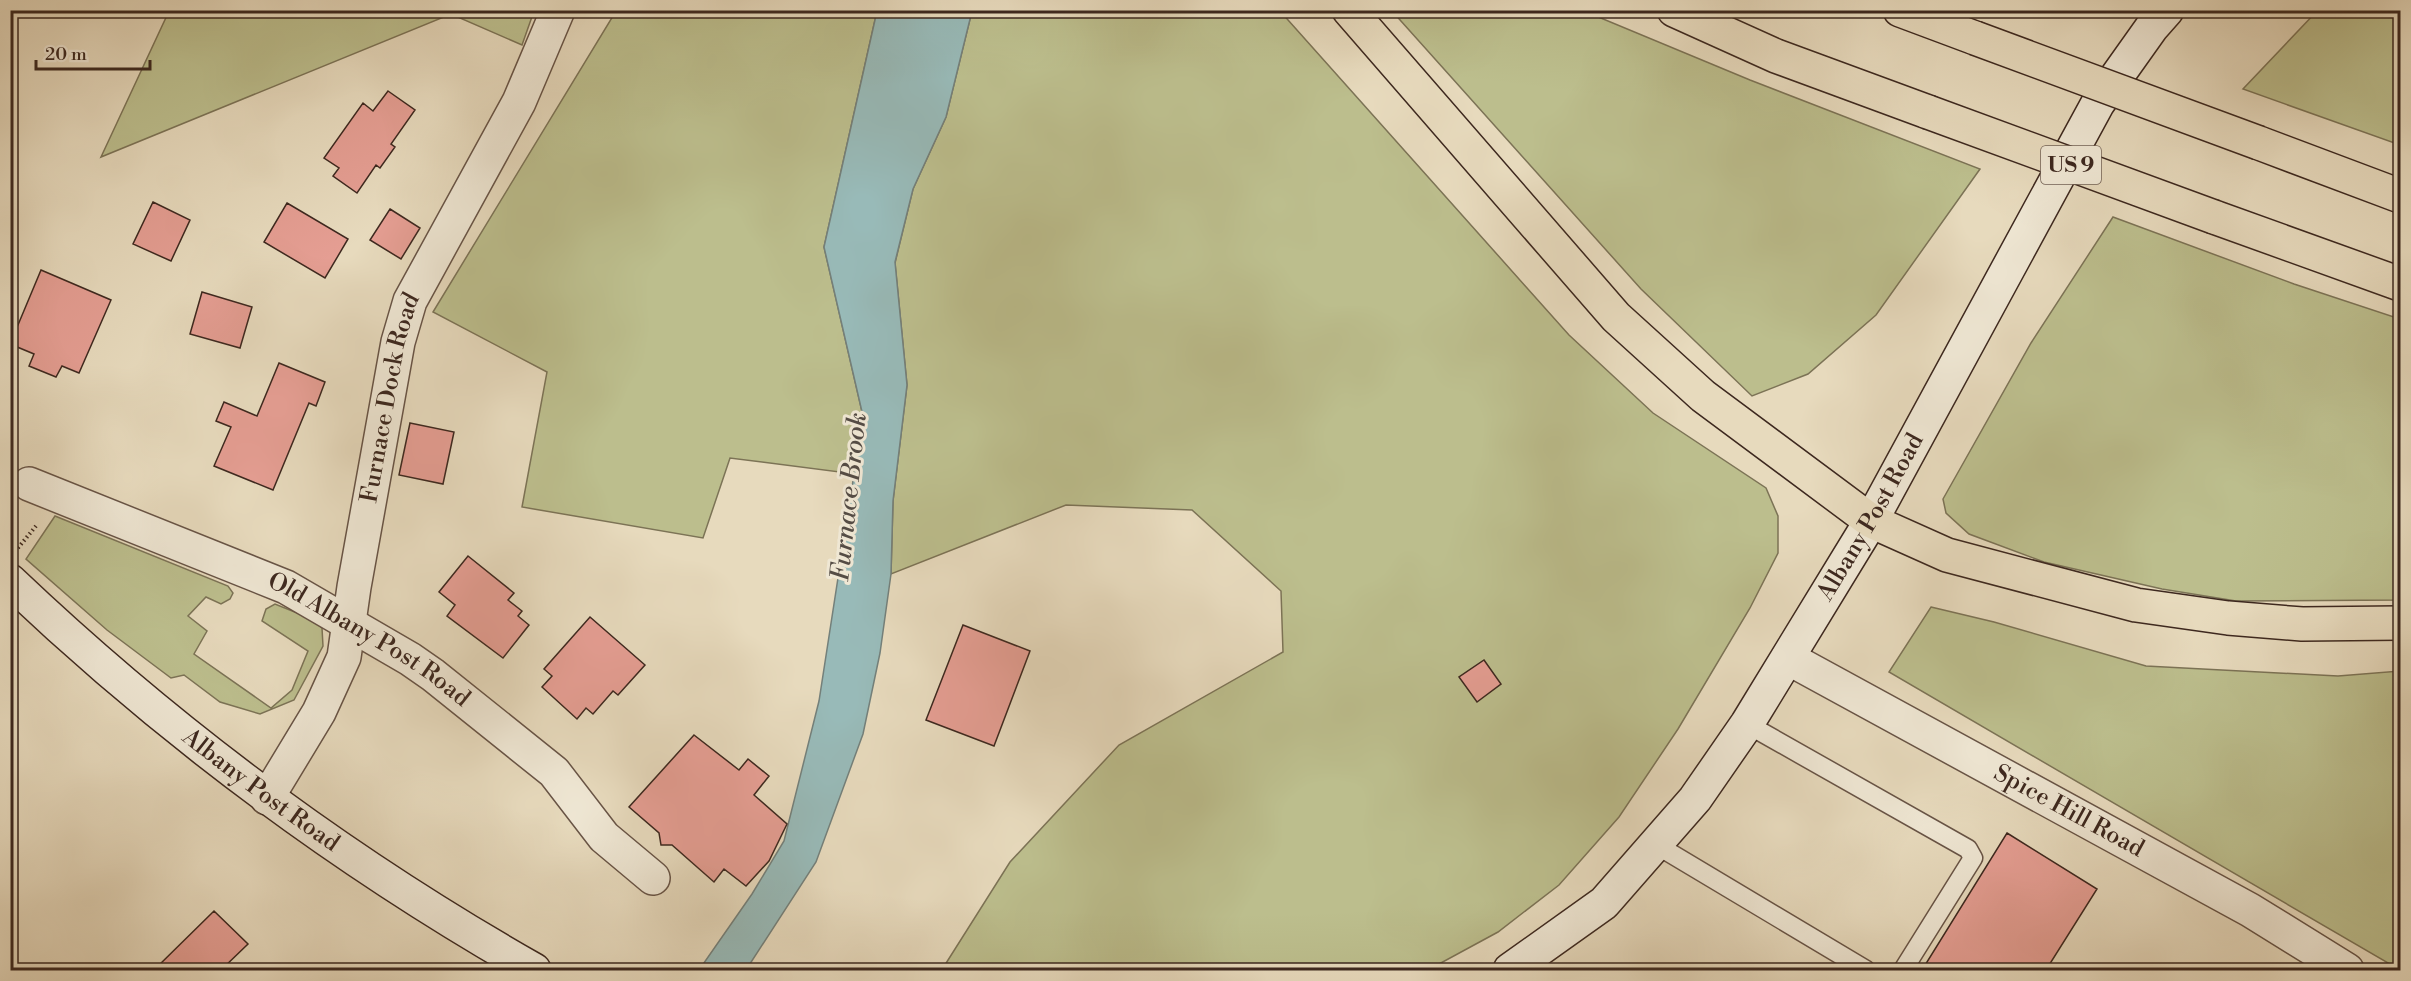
<svg xmlns="http://www.w3.org/2000/svg" width="2411" height="981" viewBox="0 0 2411 981" font-family="'Libre Bodoni',serif">
<rect width="100%" height="100%" fill="#e7dabd"/>
<filter id="stains"><feTurbulence type="fractalNoise" baseFrequency=".00333" numOctaves="4"/><feColorMatrix values="0 0 0 0 .2 0 0 0 0 .09 0 0 0 0 .02 0 0 0 .5 -.17"/></filter>
<radialGradient id="worn" r=".72"><stop offset=".6" stop-color="#630" stop-opacity="0"/><stop offset="1" stop-color="#630" stop-opacity=".3"/></radialGradient>
<path fill="#bcbe8d" stroke="#7c7356" stroke-width="1.5" d="M2318,10L2400,11V145L2243,89Z
M169,11V10L534,11L522,45L451,14L101,157Z
M616,11H877L824,247L863,416L855,474L730,458L703,538L522,507L547,372L433,312Z
M972,11H1280L1569,335L1653,413L1766,488L1778,516V553L1750,608L1678,729L1619,817L1559,885L1498,932L1428,970H945L943,968L1010,862L1119,745L1283,652L1281,591L1192,510L1066,505L891,574L893,501L907,385L895,263L913,189L946,117Z
M1392,11H1584L1750,80L1980,169L1876,315L1808,374L1752,396L1641,289Z
M2113,217L2294,284L2400,319V600L2236,601L2162,589L2044,562L1969,534L1946,513L1943,499L2031,343Z
M55,516L228,586L233,593L230,599L221,604L206,597L188,616L207,631L194,654L271,708L292,690L308,651L262,621L266,609L275,604L312,619L322,628L323,646L294,700L260,714L220,702L184,675L171,678L107,630L26,559Z
M1931,607L1994,622L2146,666L2338,676L2400,671V970L1889,672Z"/>
<path fill="#98bab8" stroke="#74807b" stroke-width="1.5" d="M877,11H972L946,117L913,189L895,262L907,385L893,501L891,574L880,653L863,734L816,862L746,970H699L752,894L784,841L819,701L863,416L824,247Z"/>
<path fill="#e59e93" stroke="#3d281f" stroke-width="1.5" d="M388,91L415,110L391,144L395,147L380,168L376,165L357,193L333,176L339,168L324,158L363,103L373,111Z
M153,202L190,220L171,261L133,244Z
M287,203L348,239L325,278L264,242Z
M390,209L420,228L401,259L370,240Z
M41,270L111,300L79,373L62,366L56,377L29,366L34,354L10,344Z
M202,292L252,307L240,348L190,334Z
M279,363L325,382L316,406L309,403L273,490L214,466L231,427L216,421L224,402L257,416Z
M410,423L454,432L443,484L399,475Z
M468,556L514,593L508,600L522,611L518,616L529,625L503,658L447,616L455,605L439,592Z
M590,617L645,665L618,695L613,691L593,714L586,708L577,719L542,687L552,676L544,669Z
M963,625L1030,651L994,746L926,720Z
M1484,660L1501,684L1477,702L1459,677Z
M694,735L739,770L748,759L769,776L754,795L787,824L769,861L746,886L724,869L714,882L672,845H661L659,833L629,807Z
M2007,833L2097,889L2046,970H1922Z
M214,911L248,944L221,970H154Z"/>
<g fill="none" stroke-linecap="round" stroke-linejoin="round">
<g stroke="#685446" stroke-width="21">
<path id="service" d="M1747,724L1968,849L1973,858L1903,970
M1655,844L1866,970"/>
</g>
<g stroke="#685446" stroke-width="36">
<g id="minor">
<path id="s1" d="M29,484L286,587L410,659L433,675L554,772L604,837L653,878"/>
<path id="s2" d="M1788,658L2250,910L2347,970"/>
<path id="s3" d="M267,798L319,712L344,657L354,587L398,342L410,301L519,102L558,10"/>
</g>
</g>
<g stroke="#3d281f" stroke-width="36">
<g id="secondary">
<path id="s4" d="M10,581C169,732 344,862 534,970"/>
<path id="s5" d="M1510,970L1604,903L1695,799L1747,724L1871,521L2098,103L2152,27L2167,10"/>
</g>
</g>
<g stroke="#3d281f" stroke-width="36">
<path id="motorway" d="M1349,10L1616,317L1703,396L1871,521L1947,555L2136,605L2228,618L2302,624L2400,623
M1674,10L1776,56L1928,112
M1900,10L1975,38
M2259,143L2400,196
M2214,217L2400,284"/>
</g>
<path stroke="#3d281f" stroke-width="4" stroke-dasharray="1.5 3" stroke-linecap="butt" d="M18,548L36,526"/>
<use href="#service" stroke="#efe7d4" stroke-width="18"/>
<use href="#minor" stroke="#efe7d4" stroke-width="33"/>
<use href="#secondary" stroke="#efe7d4" stroke-width="33"/>
<use href="#motorway" stroke="#e7dabd" stroke-width="33"/>
<g stroke="#3d281f" stroke-width="36" stroke-linecap="butt">
<path id="motorway-bridge" d="M1975,38L2259,143
M1928,112L2214,217"/>
</g>
<use href="#motorway-bridge" stroke="#e7dabd" stroke-width="33"/>
</g>
<g text-anchor="middle" dominant-baseline="central" stroke-width="6" stroke-linejoin="round" paint-order="stroke">
<rect fill="#efe7d4" stroke="#726155" stroke-width="1.5" x="2041" y="146" width="60" height="38" rx="4.5"/>
<g font-size="22" font-weight="bold" fill="#3d281f">
<text x="2071" y="165">US 9</text>
</g>
<g font-size="24" fill="#3d281f" stroke="#efe7d4">
<text stroke="none"><textPath href="#s3" startOffset="424">Furnace Dock Road</textPath></text>
<text stroke="none"><textPath href="#s5" startOffset="586">Albany Post Road</textPath></text>
<text stroke="none"><textPath href="#s1" startOffset="375">Old Albany Post Road</textPath></text>
<text stroke="none"><textPath href="#s4" startOffset="327">Albany Post Road</textPath></text>
<text stroke="none"><textPath href="#s2" startOffset="320">Spice Hill Road</textPath></text>
</g>
<g font-size="26" font-style="italic" fill="#544c45" stroke="#efe7d4">
<text transform="translate(849 497) rotate(-84)">Furnace Brook</text>
</g>
</g>
<rect width="2411" height="981" fill="none" stroke="#e7dabd" stroke-width="36"/>
<rect x="12" y="12" width="2387" height="957" fill="none" stroke="#3d281f" stroke-width="3"/>
<rect x="18" y="18" width="2375" height="945" fill="none" stroke="#3d281f" stroke-width="1.5"/>
<path d="M36 60v9h114v-9" fill="none" stroke="#3d281f" stroke-width="3"/>
<text x="45" y="60" font-size="18" fill="#3d281f" stroke="#efe7d4" stroke-width="4.5" paint-order="stroke">20 m</text>
<rect width="100%" height="100%" filter="url(#stains)"/>
<rect width="100%" height="100%" fill="url(#worn)"/>
</svg>
